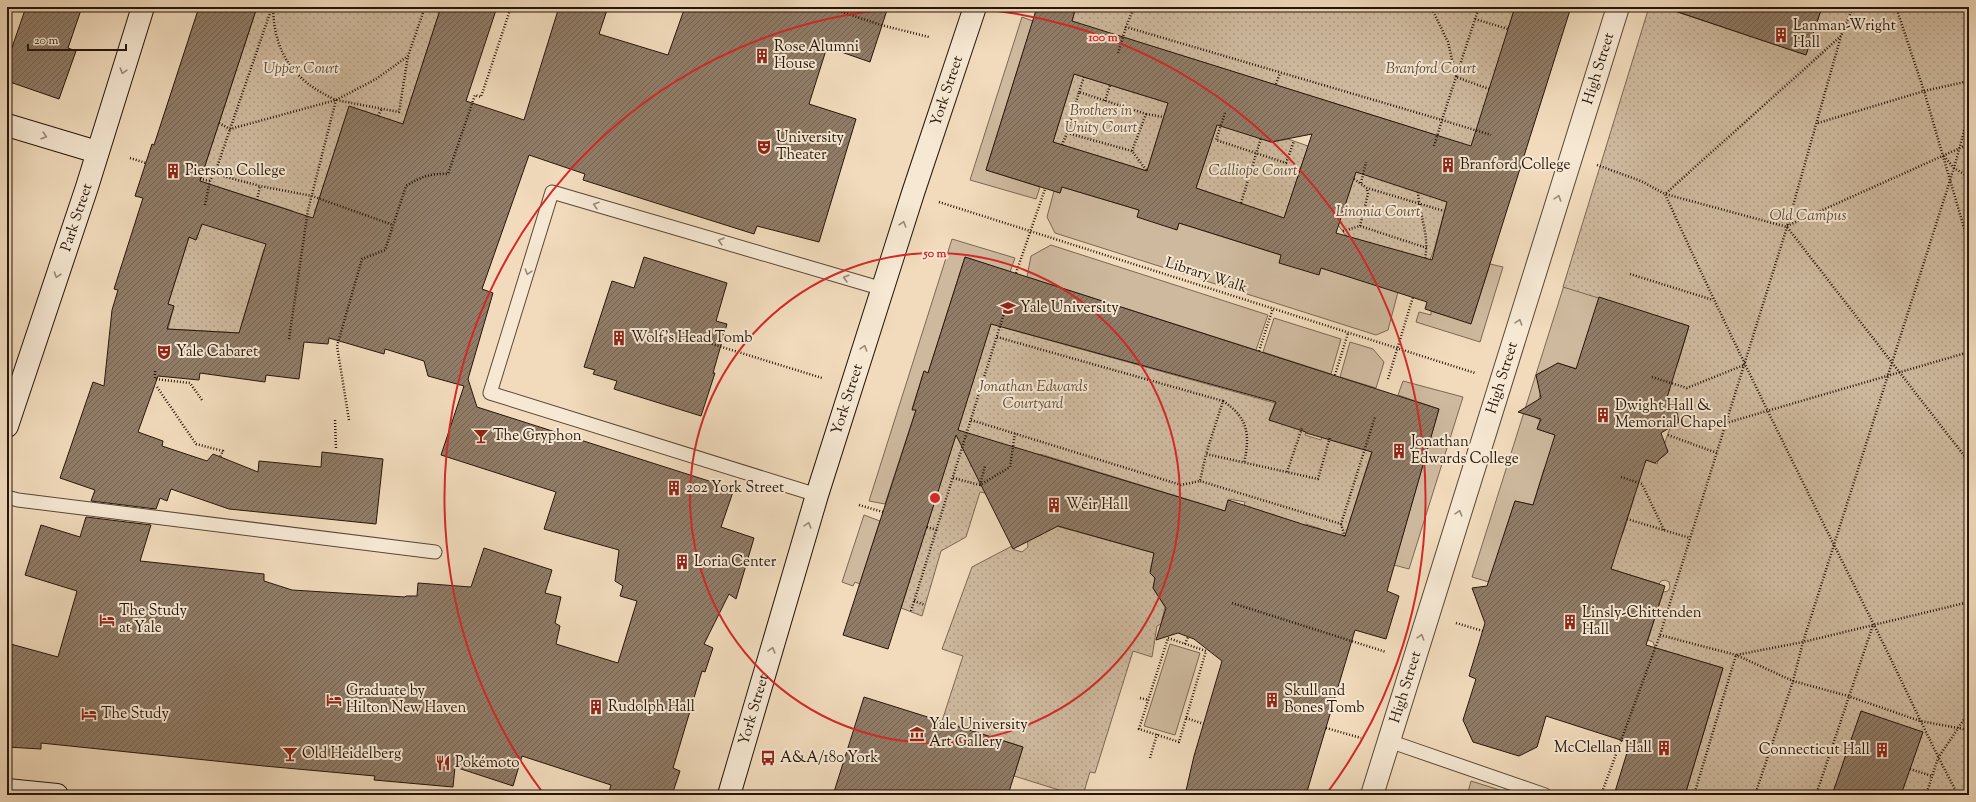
<svg xmlns="http://www.w3.org/2000/svg" width="1976" height="802" viewBox="0 0 1976 802" font-family="'Sorts Mill Goudy',serif">
<defs>
<pattern id="park-dots" width="8" height="8" patternUnits="userSpaceOnUse"><rect width="8" height="8" fill="#ceb99e"/><path d="M2 2h.1M6 6h.1" fill="none" stroke="#b19e87" stroke-width="1.8" stroke-linecap="round"/></pattern>
<pattern id="building-hatch" width="6" height="6" patternUnits="userSpaceOnUse"><rect width="6" height="6" fill="#907c67"/><path d="M-1 1l2-2M0 6l6-6M5 7l2-2" fill="none" stroke="#756453"/></pattern>
</defs>
<rect width="100%" height="100%" fill="#f1dbbc"/>
<filter id="stains"><feTurbulence type="fractalNoise" baseFrequency=".005" numOctaves="4"/><feColorMatrix values="0 0 0 0 .2 0 0 0 0 .09 0 0 0 0 .02 0 0 0 .5 -.17"/></filter>
<radialGradient id="worn" r=".72"><stop offset=".6" stop-color="#630" stop-opacity="0"/><stop offset="1" stop-color="#630" stop-opacity=".3"/></radialGradient>
<path fill="#ceb99e" stroke="#7a6754" d="M1022,17L1033,21L986,170L1040,187L1036,199L970,180Z
M1596,184L1713,313L1678,363L1689,326L1599,297L1585,371L1557,363L1553,375L1542,371L1537,377L1544,383L1533,416L1540,420L1537,429L1564,438L1544,469L1533,505L1515,501L1489,582L1472,577Z
M1062,187L1139,210L1177,229L1179,223L1398,292L1388,330L1376,335L1055,233L1047,217L1054,191L1060,193Z
M952,239L1015,258L1010,272L965,257L928,373L924,371L912,409L916,410L885,504L869,501Z
M1051,245L1268,315L1256,350L1027,277L1031,256Z
M1490,264L1503,267L1480,342L1416,322L1419,312L1431,315V311L1471,323Z
M1274,318L1341,339L1331,374L1263,352Z
M1350,342L1373,349L1384,362L1376,388L1340,377Z
M1403,381L1463,397L1409,569L1394,565L1439,409L1398,395Z
M864,515L880,521L860,584L855,582L853,586L842,582Z
M1170,644L1200,653L1175,735L1144,726Z
M1471,781L1516,795H1462L1463,792H1468Z"/>
<path fill="url(#park-dots)" stroke="#7a6754" d="M257,7H441L403,124L349,107L315,211L293,340L281,252L293,211L221,188L193,202Z
M1076,7H1515L1508,29L1486,153L1429,133L1116,35L1067,37Z
M1649,7H1662L1806,55L1822,7H1969V795H1685L1723,668L1655,648L1653,642L1648,640L1663,592L1668,591L1670,587L1669,582L1665,580L1661,581L1659,584L1598,565L1571,517L1623,533L1634,498L1616,493L1629,454L1657,464L1660,456H1664L1668,450L1664,445L1678,405L1646,394L1678,363L1689,326L1563,287Z
M1074,74L1168,103L1147,171L1053,142Z
M1221,112L1261,138L1271,142L1288,139L1308,146L1284,218L1196,188Z
M1360,160L1447,202L1434,250L1430,260L1346,236L1338,225Z
M205,214L270,246L264,249L242,323V333L168,329L174,306L168,304L189,237L196,240Z
M997,304L1005,328L1275,403L1269,420L1307,429L1305,435L1321,440L1323,434L1334,441L1361,449L1382,419L1342,546L1319,537L1321,529L1306,524L1303,532L1281,525L1283,518L1267,513H1242L1245,502L1229,499L1225,511L1040,454L1033,478L985,493L980,492L966,537L941,551L922,616L901,608Z
M1049,524L1154,553L1150,572L1155,578L1153,588L1165,607L1161,624L1157,626L1152,657L1133,651L1095,773L1090,772L1083,795H1075L1014,776L1023,747L942,721L963,656L942,649L972,567L1012,546L1015,550L1022,552L1028,547L1027,538H1034L1041,535L1043,528Z"/>
<path fill="url(#building-hatch)" stroke="#26150a" fill-rule="evenodd" d="M26,7H82L68,48L76,51L59,99L7,81V62Z
M199,7H257L200,181L313,218L349,106L403,124L441,7H497L466,101L524,120L559,7H608L599,34L668,55L685,7H888L870,62L827,47L809,104L856,119L819,242L757,226L754,234L583,180L585,174L529,155L482,289L493,293L468,379L477,407L734,489L721,527L754,538L736,599L729,594L704,644L713,648L705,672L702,671L673,768L680,771L672,795H608L611,785L522,756L513,786L455,767L453,787L374,780L375,776L264,766L41,743V749L7,747V643L58,657L77,591L25,575L41,525L80,537L86,517L151,525L140,561L264,574V581L292,590L405,597L406,596H417L418,583L471,587L484,548L552,570L545,593L561,597L555,623L560,626L556,644L618,663L637,601L620,596L623,586L615,581L619,550L544,529L556,492L441,455L464,386L428,376L424,361L385,349L384,354L329,338L328,344L304,342L299,379L266,375L265,382L200,373L199,380L158,376L138,432L163,441L162,446L207,461L213,454L258,472L259,461L321,467L322,452L383,459L376,524L229,509L171,489L167,501L160,498L156,509L91,501L95,490L60,478L93,382L104,386L112,310L118,290L114,289L143,198L135,196L152,144L154,145ZM202,224L266,244L239,333L167,329L174,306L168,304L189,237L196,240Z
M1037,7H1076L1072,21L1471,146L1515,7H1571L1471,324L1425,309L1427,302L1321,268L1319,275L1279,263L1281,255L1179,223L1177,230L1137,217L1139,210L1062,187L1060,193L986,170ZM1074,74L1168,103L1147,171L1053,142ZM1217,125L1271,142L1312,134L1284,218L1196,188ZM1356,172L1447,202L1432,260L1336,233Z
M1678,7H1822L1806,55L1678,12Z
M644,257L727,283L716,321L727,324L713,373H715L701,416L614,389L617,381L593,374L595,370L584,367L612,281L634,288Z
M965,257L1439,409L1387,591L1399,596L1386,639L1355,630L1306,795H1185L1194,756L1222,661L1194,639L1178,633L1156,640L1166,608L1153,588L1155,578L1150,573L1154,553L1058,526L1013,549L956,435L888,649L843,635L916,410H912L924,371L928,373ZM991,324L1276,402L1269,420L1306,432V433L1372,452L1345,536L1305,525L1228,500L1225,511L958,430Z
M1599,297L1689,326L1666,401L1675,404L1679,422L1661,433L1668,452L1655,463L1646,460L1611,569L1665,586L1646,645L1723,668L1685,795H1614L1630,743L1546,716L1537,747L1519,756L1473,742L1463,720L1476,679L1469,676L1485,623L1472,588L1487,586L1515,501L1533,505L1555,435L1537,429L1541,419L1518,412L1541,398L1536,375L1558,363L1576,369Z
M864,697L1023,747L1008,795H833Z
M1861,711L1923,732L1901,795H1832Z"/>
<g fill="none" stroke-linecap="round" stroke-linejoin="round">
<g stroke="#594636" stroke-width="15">
<path id="lane" d="M817,495L490,393L552,192L883,289
M7,497L18,500L435,552
M1389,741L1545,795"/>
</g>
<g stroke="#594636" stroke-width="24">
<g id="street">
<path id="s1" d="M1372,795L1618,7"/>
</g>
</g>
<g stroke="#26150a" stroke-width="24">
<g id="secondary">
<path d="M7,125L97,152"/>
<path id="s2" d="M7,426L87,187L143,7"/>
<path d="M7,790L57,795"/>
<path id="s3" d="M729,795L817,495L913,193L975,7"/>
</g>
</g>
<path stroke="#26150a" stroke-width="2.5" stroke-dasharray="1 2" stroke-linecap="butt" d="M273,7C274,54 294,81 336,100L376,79L408,56L425,7
M827,7L881,25L929,37
M1134,7L1126,27L1442,120L1456,77L1448,42L1431,7
M1479,7L1456,77L1489,89
M1896,7L1924,91L1969,245
M1475,19L1508,29
M1841,36L1665,194C1730,337 1800,477 1870,617C1900,676 1927,737 1958,795
M1118,53L1126,27
M1276,84L1280,73
M1079,92L1084,77
M1105,101L1110,85
M1225,113L1216,140L1286,163L1294,141
M1146,114L1163,117
M378,116L382,108
M219,123L230,129L336,100L399,112L408,56
M1818,123L1924,91L1969,81
M1062,145L1067,133
M1434,146L1442,120L1491,135
M1132,151L1146,114L1079,92L1067,133L1132,151L1147,171
M1944,156L1954,168L1969,177
M130,158L146,163
M1597,165L1641,181L1665,194L1787,227L1969,462
M215,174L260,186L312,196L393,225
M200,179L210,181
M1354,179L1367,188L1444,211
M1361,183L1366,162
M1418,192C1419,214 1430,237 1425,258
M257,200L260,186
M939,202L1475,373
M1241,203L1261,138
M205,205L210,181L215,173L272,7
M1360,226L1368,194L1367,188
M1787,226L1969,144
M1343,231L1360,226L1427,248
M1016,273L1045,189
M1630,274L1713,300
M997,337L1223,401L1206,454L1318,479L1330,437
M289,339L308,210L336,100
M709,343L822,378
M1259,351L1273,308
M155,371V379L190,383L202,400
M1335,375L1348,333
M1652,377L1687,388L1744,365
M1388,379L1413,297
M157,387L196,444L223,451L220,457
M1223,401C1249,418 1250,436 1244,463
M335,420L336,449
M349,420L337,346L362,259L385,250L406,186C420,177 431,173 448,174L475,95L481,97L511,7
M971,420L1181,485L1200,481L1206,454
M1726,423L1969,352
M1668,435L1717,453
M1287,472L1302,428
M1621,477L1642,484L1664,530
M953,478L980,485L1010,467L1015,433
M1200,481L1341,524L1375,417
M980,485L985,466
M859,505L883,512
M1627,519L1690,538
M1341,524L1345,537
M927,527L937,530
M914,601L925,605
M1232,603L1386,652
M911,611L1006,307
M1456,623L1483,631
M1660,635L1736,655L1793,681L1848,696L1920,721L1969,730
M1168,638L1206,651L1179,742L1139,729Z
M1185,644L1188,637
M1140,698L1149,700
M1186,718L1204,724
M1326,728L1361,738
M1150,758L1157,734
M1910,769L1932,776
M1601,795L1660,635L1787,227L1841,36L1853,7
M1694,795L1736,655L1803,642L1969,602
M1755,795L1793,681L1803,642L1954,168L1969,113
M1816,795L1873,625
M1926,795L1938,758L1969,712"/>
<use href="#lane" stroke="#f6e8d3" stroke-width="13"/>
<use href="#street" stroke="#f6e8d3" stroke-width="22"/>
<use href="#secondary" stroke="#f6e8d3" stroke-width="22"/>
</g>
<defs><path id="oneway-chevron" d="M-2-3.5L2.5 0L-2 3.5" fill="none" stroke-width="1.6" stroke-linecap="round" stroke-linejoin="round"/></defs>
<g stroke="#988979">
<use href="#oneway-chevron" transform="translate(123 71) rotate(107)"/>
<use href="#oneway-chevron" transform="translate(44 136) rotate(17)"/>
<use href="#oneway-chevron" transform="translate(1558 198) rotate(-72)"/>
<use href="#oneway-chevron" transform="translate(596 205) rotate(-164)"/>
<use href="#oneway-chevron" transform="translate(903 224) rotate(-73)"/>
<use href="#oneway-chevron" transform="translate(721 241) rotate(-164)"/>
<use href="#oneway-chevron" transform="translate(528 272) rotate(107)"/>
<use href="#oneway-chevron" transform="translate(57 275) rotate(109)"/>
<use href="#oneway-chevron" transform="translate(846 278) rotate(-164)"/>
<use href="#oneway-chevron" transform="translate(1519 322) rotate(-72)"/>
<use href="#oneway-chevron" transform="translate(864 348) rotate(-72)"/>
<use href="#oneway-chevron" transform="translate(1459 513) rotate(-73)"/>
<use href="#oneway-chevron" transform="translate(808 525) rotate(-74)"/>
<use href="#oneway-chevron" transform="translate(1421 637) rotate(-73)"/>
<use href="#oneway-chevron" transform="translate(772 650) rotate(-74)"/>
</g>
<g fill="none" stroke="#d62828" stroke-width="2">
<circle cx="935" cy="498" r="245"/>
<path d="M543 793A491 491 0 0 1 931 7M939 7A491 491 0 0 1 1327 793"/>
</g>
<defs>
<g id="building-bare" transform="scale(1.2)"><path d="M-4-6H4V6H1V3H-1V6H-4ZM-2.5-4.3h1.7v1.8h-1.7ZM.8-4.3h1.7v1.8H.8ZM-2.5-1h1.7V.8h-1.7ZM.8-1h1.7V.8H.8Z" fill="#8f2418" stroke="#f6e8d3" stroke-width="2.5" paint-order="stroke"/></g>
<g id="theatre-bare" transform="scale(1.2)"><path d="M-5-5.5Q0-4 5-5.5V0Q5 5 0 6Q-5 5-5 0ZM-3.3-2.5H-1v1.5H-3.3ZM1-2.5H3.3v1.5H1ZM-2.8 1Q0 5.5 2.8 1Z" fill="#8f2418" stroke="#f6e8d3" stroke-width="2.5" paint-order="stroke"/></g>
<g id="university-bare" transform="scale(1.2)"><path d="M0-5L7-2L0 1L-7-2ZM-4 1L0 2.5L4 1V4Q0 6-4 4Z" fill="#8f2418" stroke="#f6e8d3" stroke-width="2.5" paint-order="stroke"/></g>
<g id="bar-bare" transform="scale(1.2)"><path d="M-6-5H6L.8 .8V4.5H3.5V6h-7V4.5H-.8V.8Z" fill="#8f2418" stroke="#f6e8d3" stroke-width="2.5" paint-order="stroke"/></g>
<g id="hotel-bare" transform="scale(1.2)"><path d="M-6-4.5h1.5V1H6V5H4.5V3h-9V5H-6ZM-4 0a1.8 1.8 0 1 1 3.6 0ZM.5 0V-2.5h3Q6-2.5 6 0Z" fill="#8f2418" stroke="#f6e8d3" stroke-width="2.5" paint-order="stroke"/></g>
<g id="museum-bare" transform="scale(1.2)"><path d="M0-6L6-3V-2H-6V-3ZM-5-1h2V3h-2ZM-1-1h2V3h-2ZM3-1h2V3H3ZM-6 4H6V6H-6Z" fill="#8f2418" stroke="#f6e8d3" stroke-width="2.5" paint-order="stroke"/></g>
<g id="bus-bare" transform="scale(1.2)"><path d="M-5-6H5V4H4V6H2V4H-2V6H-4V4H-5ZM-3.5-4V0h7V-4ZM-3.5 1.2v1.5H-2V1.2ZM2 1.2v1.5H3.5V1.2Z" fill="#8f2418" stroke="#f6e8d3" stroke-width="2.5" paint-order="stroke"/></g>
<g id="restaurant-bare" transform="scale(1.2)"><path d="M-5-6h1v4h1v-4h1v4h1v-4h1v5L-1.5 .5V6h-2V.5L-5-1ZM5-6V6H3V1.5H1.5Q1.5-4 5-6Z" fill="#8f2418" stroke="#f6e8d3" stroke-width="2.5" paint-order="stroke"/></g>
</defs>
<g fill-rule="evenodd">
<use href="#building-bare" x="1781" y="35"/>
<use href="#building-bare" x="762" y="56"/>
<use href="#theatre-bare" x="764" y="147"/>
<use href="#building-bare" x="1448" y="165"/>
<use href="#building-bare" x="173" y="171"/>
<use href="#university-bare" x="1008" y="308"/>
<use href="#building-bare" x="619" y="338"/>
<use href="#theatre-bare" x="164" y="352"/>
<use href="#building-bare" x="1603" y="415"/>
<use href="#bar-bare" x="481" y="436"/>
<use href="#building-bare" x="1399" y="451"/>
<use href="#building-bare" x="674" y="488"/>
<use href="#building-bare" x="1054" y="505"/>
<use href="#building-bare" x="682" y="562"/>
<use href="#hotel-bare" x="107" y="620"/>
<use href="#building-bare" x="1570" y="622"/>
<use href="#hotel-bare" x="334" y="700"/>
<use href="#building-bare" x="1272" y="700"/>
<use href="#building-bare" x="596" y="707"/>
<use href="#hotel-bare" x="89" y="714"/>
<use href="#museum-bare" x="917" y="734"/>
<use href="#building-bare" x="1664" y="748"/>
<use href="#building-bare" x="1882" y="750"/>
<use href="#bar-bare" x="290" y="754"/>
<use href="#bus-bare" x="768" y="758"/>
<use href="#restaurant-bare" x="443" y="763"/>
</g>
<g text-anchor="middle" dominant-baseline="central" stroke-width="4" stroke-linejoin="round" paint-order="stroke">
<g font-size="15" fill="#26150a" stroke="#f6e8d3" text-anchor="start">
<text x="1793" y="26">Lanman-Wright<tspan x="1793" dy="17">Hall</tspan></text>
<text x="774" y="47">Rose Alumni<tspan x="774" dy="17">House</tspan></text>
<text x="776" y="138">University<tspan x="776" dy="17">Theater</tspan></text>
<text x="1460" y="165">Branford College</text>
<text x="185" y="171">Pierson College</text>
<text x="1020" y="308">Yale University</text>
<text x="631" y="338">Wolf's Head Tomb</text>
<text x="176" y="352">Yale Cabaret</text>
<text x="1615" y="406">Dwight Hall &amp;<tspan x="1615" dy="17">Memorial Chapel</tspan></text>
<text x="493" y="436">The Gryphon</text>
<text x="1411" y="442">Jonathan<tspan x="1411" dy="17">Edwards College</tspan></text>
<text x="686" y="488">202 York Street</text>
<text x="1066" y="505">Weir Hall</text>
<text x="694" y="562">Loria Center</text>
<text x="119" y="611">The Study<tspan x="119" dy="17">at Yale</tspan></text>
<text x="1582" y="613">Linsly-Chittenden<tspan x="1582" dy="17">Hall</tspan></text>
<text x="346" y="691">Graduate by<tspan x="346" dy="17">Hilton New Haven</tspan></text>
<text x="1284" y="691">Skull and<tspan x="1284" dy="17">Bones Tomb</tspan></text>
<text x="608" y="707">Rudolph Hall</text>
<text x="101" y="714">The Study</text>
<text x="929" y="725">Yale University<tspan x="929" dy="17">Art Gallery</tspan></text>
<text x="1652" y="748" text-anchor="end">McClellan Hall</text>
<text x="1870" y="750" text-anchor="end">Connecticut Hall</text>
<text x="302" y="754">Old Heidelberg</text>
<text x="780" y="758">A&amp;A/180 York</text>
<text x="455" y="763">Pokémoto</text>
</g>
<g font-size="15" font-style="italic" fill="#614e3e" stroke="#f6e8d3">
<text x="301" y="69">Upper Court</text>
<text x="1431" y="69">Branford Court</text>
<text x="1101" y="111">Brothers in<tspan x="1101" dy="17">Unity Court</tspan></text>
<text x="1253" y="171">Calliope Court</text>
<text x="1378" y="212">Linonia Court</text>
<text x="1808" y="216">Old Campus</text>
<text x="1033" y="387">Jonathan Edwards<tspan x="1033" dy="17">Courtyard</tspan></text>
</g>
<g font-size="15" fill="#26150a" stroke="#f6e8d3">
<text stroke="none"><textPath href="#s1" startOffset="761">High Street</textPath></text>
<text stroke="none"><textPath href="#s3" startOffset="737">York Street</textPath></text>
<text stroke="none"><textPath href="#s2" startOffset="220">Park Street</textPath></text>
<text transform="translate(1206 276) rotate(18)">Library Walk</text>
<text stroke="none"><textPath href="#s1" startOffset="437">High Street</textPath></text>
<text stroke="none"><textPath href="#s3" startOffset="413">York Street</textPath></text>
<text stroke="none"><textPath href="#s1" startOffset="113">High Street</textPath></text>
<text stroke="none"><textPath href="#s3" startOffset="89">York Street</textPath></text>
</g>
</g>
<circle cx="935" cy="498" r="6" fill="#d62828" stroke="#f6e8d3" stroke-width="2"/>
<g font-size="12" text-anchor="middle" font-weight="bold" fill="#d62828" stroke="#f6e8d3" stroke-width="4" stroke-linejoin="round" paint-order="stroke">
<text x="1103" y="41">100 m</text>
<text x="935" y="257">50 m</text>
</g>
<rect width="1976" height="802" fill="none" stroke="#f1dbbc" stroke-width="24"/>
<rect x="8" y="8" width="1960" height="786" fill="none" stroke="#26150a" stroke-width="2"/>
<rect x="12" y="12" width="1952" height="778" fill="none" stroke="#26150a"/>
<path d="M28 44v6h98v-6" fill="none" stroke="#26150a" stroke-width="2"/>
<text x="34" y="44" font-size="12" fill="#26150a" stroke="#f6e8d3" stroke-width="3" paint-order="stroke">20 m</text>
<rect width="100%" height="100%" filter="url(#stains)"/>
<rect width="100%" height="100%" fill="url(#worn)"/>
</svg>
